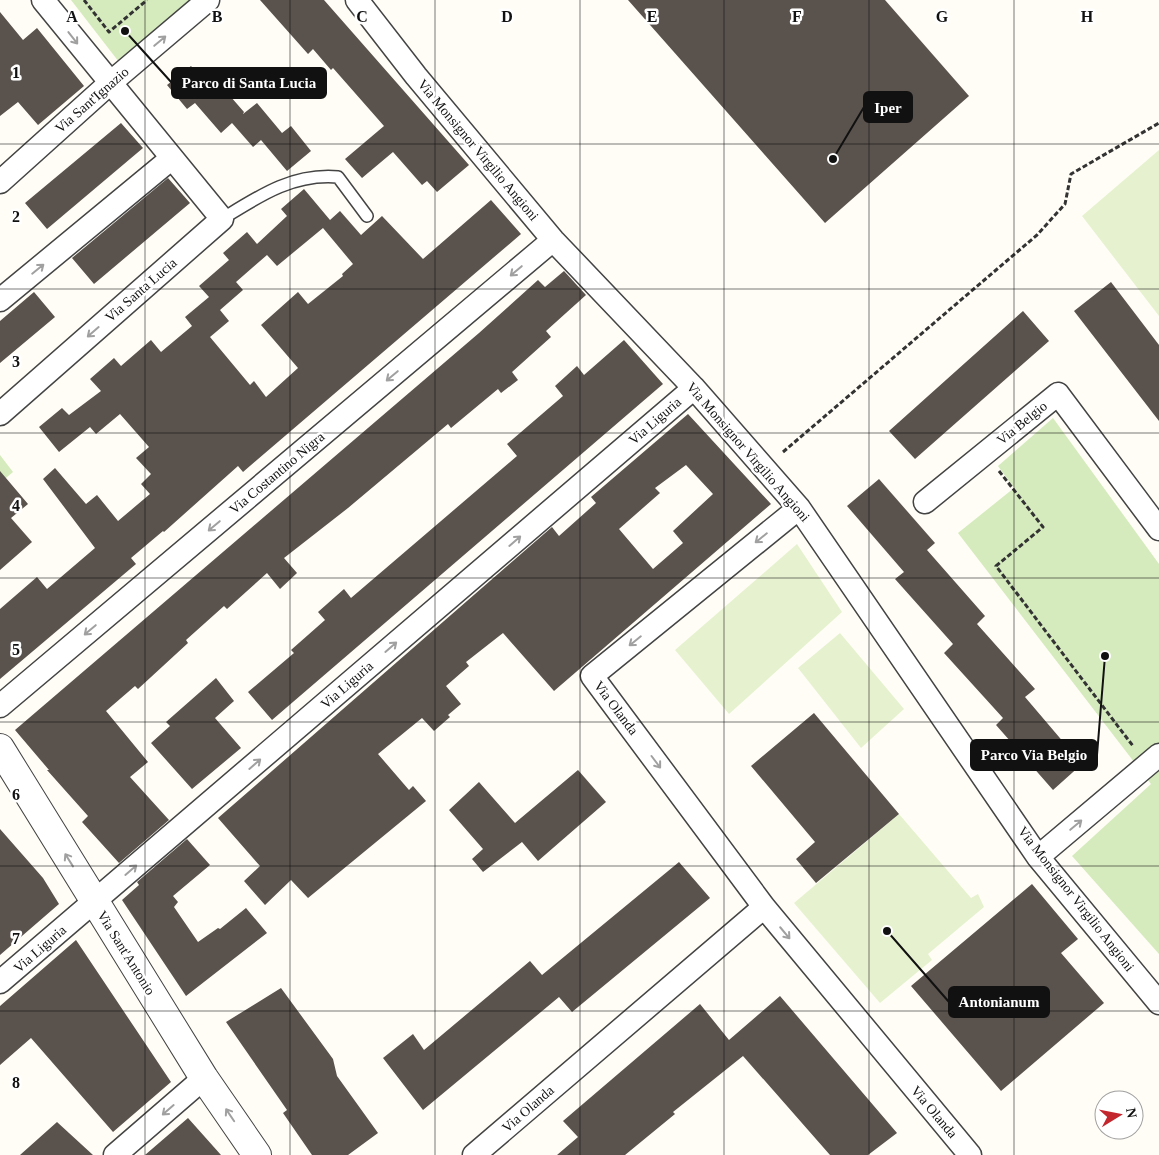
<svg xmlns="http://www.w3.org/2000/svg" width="1159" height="1155" viewBox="0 0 1159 1155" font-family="Georgia,serif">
<rect width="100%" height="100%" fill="#fffdf5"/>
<path fill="#d5ebbd" d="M71,0H193L119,62Z
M1053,418L1159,564V954L1072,856L1151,784L958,533L1014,488L998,466Z
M0,455L13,472L0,483Z"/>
<path fill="#e6f2cf" d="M1159,150V316L1082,216Z
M797,544L842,612L729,714L675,650Z
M840,633L904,709L861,748L798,668Z
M899,814L971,898L978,894L984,907L928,954L932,960L880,1003L794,903Z"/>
<path fill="#5a524d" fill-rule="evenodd" d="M260,0H324L469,165L437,192L427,181L422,185L393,152L362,178L345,159L384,126L333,68L331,70L313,49L308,54Z
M628,0H885L969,96L825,223Z
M0,12L23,40L37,28L84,86L38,125L18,102L0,116Z
M191,66L217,96L224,89L244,112L243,114L257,103L282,133L291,126L311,151L287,171L261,140L253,147L232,123L221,133L195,103L187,109L167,85Z
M121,123L143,148L47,229L25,203Z
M168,178L190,203L94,284L72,258Z
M304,189L330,220L340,211L361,235L382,216L423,259L491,200L521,234L243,472L238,466L164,532L163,531L131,558L136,564L0,679V609L37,577L47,589L95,548L43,479L55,468L86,504L97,495L118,521L150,494L141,484L151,474L136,458L149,447L120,414L96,434L90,427L59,452L39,427L62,408L69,415L101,391L90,379L114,358L121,366L151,340L161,352L192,326L185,317L209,297L199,286L229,260L223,253L247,232L257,244L287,216L281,209ZM323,228L353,264L342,274L343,276L308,304L298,292L261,325L298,368L266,397L254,381L250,385L210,337L229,321L220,310L243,290L236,282L267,255L277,266Z
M564,271L586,295L546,331L551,337L512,372L518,380L501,393L498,389L451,428L448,424L348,508L284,558L297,573L280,589L267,573L227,609L224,606L186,640L188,643L138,689L135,686L106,711L148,762L130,777L169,820L119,863L82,822L88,816L47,770H49L15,730L479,333L538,280L545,287Z
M1111,282L1159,345V421L1074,311Z
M34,292L55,317L0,363V321Z
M1023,311L1049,341L915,459L889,431Z
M624,340L663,384L272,720L248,692L294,653L291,650L325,620L318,612L344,589L351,598L517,456L507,444L563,396L555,386L577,366L584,375Z
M688,414L771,504L554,691L503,633L466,662L469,666L446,686L461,704L448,715L450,717L434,731L422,718L378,754L409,790L413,786L426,801L308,898L291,880L265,905L244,881L260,866L218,818L552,527L559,536L596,503L591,497ZM686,465L713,494L673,531L683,543L653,569L619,529L660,493L655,488Z
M0,471L28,504L11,518L32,542L0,570Z
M879,479L935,543L927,550L985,616L977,624L1035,689L1025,697L1082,764L1053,790L996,725L1003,718L944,653L953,644L895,579L904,572L847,506Z
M216,678L234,701L215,718L241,748L192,789L151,743L170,726L166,722Z
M814,713L899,814L816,883L796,859L815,842L751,766Z
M578,770L606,802L538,861L522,842L483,872L472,859L483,849L449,810L479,782L515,823Z
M0,829L43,878L59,904L0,955Z
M187,839L210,865L173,896L178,902L174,907L198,942L218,928L220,929L246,908L267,933L186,996L122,900L139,885L137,882Z
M679,862L710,898L572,1012L559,997L423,1110L383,1058L413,1034L424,1050L530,961L542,975Z
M1032,884L1078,939L1061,953L1104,1003L1001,1091L911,986Z
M76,940L171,1082L113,1132L31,1038L0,1065V1006Z
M281,988L333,1059L337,1076L378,1133L348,1155H312L283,1113L287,1110L226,1022Z
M780,996L897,1133L868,1155H830L743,1056L673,1112L675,1114L625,1155H557L578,1137L563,1121L700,1004L729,1040Z
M188,1118L221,1155H145Z
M57,1122L93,1155H20Z"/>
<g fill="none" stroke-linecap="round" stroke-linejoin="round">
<g stroke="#444" stroke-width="14">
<path id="service" d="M222,219C259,196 293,173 338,177L367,216"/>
</g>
<g stroke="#444" stroke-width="25">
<path id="minor" d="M357,0L416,76L553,240L694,388L799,508L1038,857L1159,1003
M0,182L109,84L208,0
M0,300L172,158
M0,414L222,219L43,0
M925,502L1058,394L1159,529
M799,508L592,676L764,907L970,1155
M0,706L553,240
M1038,857L1159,755
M0,982L694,388
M115,1155L204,1078
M474,1155L764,907"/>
</g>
<g stroke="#444" stroke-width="30">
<path id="tertiary" d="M0,748L204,1078L257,1155"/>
</g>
<path stroke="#333" stroke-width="3" stroke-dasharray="5 2.5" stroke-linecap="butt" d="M84,0L109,32L147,0
M783,452L1037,235L1065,204L1071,174L1159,123
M999,471L1043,527L996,566L1133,746"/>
<use href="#service" stroke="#fff" stroke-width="11"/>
<use href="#minor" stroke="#fff" stroke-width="22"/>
<use href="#tertiary" stroke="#fff" stroke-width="28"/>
</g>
<defs><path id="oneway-shaft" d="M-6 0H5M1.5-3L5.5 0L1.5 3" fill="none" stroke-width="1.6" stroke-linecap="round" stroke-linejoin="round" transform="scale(1.25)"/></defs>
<g stroke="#a0a0a0">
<use href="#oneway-shaft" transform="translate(73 38) rotate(52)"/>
<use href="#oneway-shaft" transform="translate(160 41) rotate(-40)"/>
<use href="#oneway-shaft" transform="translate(38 269) rotate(-39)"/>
<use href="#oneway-shaft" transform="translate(516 271) rotate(140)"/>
<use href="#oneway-shaft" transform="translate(93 332) rotate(139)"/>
<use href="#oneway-shaft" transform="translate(392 376) rotate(140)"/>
<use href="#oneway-shaft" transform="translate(214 526) rotate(140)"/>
<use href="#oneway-shaft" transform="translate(761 538) rotate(141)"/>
<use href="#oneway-shaft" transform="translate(515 541) rotate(-41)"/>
<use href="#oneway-shaft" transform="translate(90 630) rotate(140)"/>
<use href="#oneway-shaft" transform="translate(635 641) rotate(141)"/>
<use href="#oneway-shaft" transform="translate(391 647) rotate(-41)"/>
<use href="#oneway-shaft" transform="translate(656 762) rotate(53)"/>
<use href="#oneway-shaft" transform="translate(255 764) rotate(-41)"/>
<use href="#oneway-shaft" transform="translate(1076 825) rotate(-40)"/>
<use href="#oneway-shaft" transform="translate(69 860) rotate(-122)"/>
<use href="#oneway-shaft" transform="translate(131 870) rotate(-41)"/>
<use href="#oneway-shaft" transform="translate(785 933) rotate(50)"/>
<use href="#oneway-shaft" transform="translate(168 1110) rotate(139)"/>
<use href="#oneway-shaft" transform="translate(230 1115) rotate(-124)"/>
</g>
<path fill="none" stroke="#111" stroke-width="1" stroke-opacity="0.55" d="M145,0V1155M290,0V1155M435,0V1155M580,0V1155M724,0V1155M869,0V1155M1014,0V1155M0,144H1159M0,289H1159M0,433H1159M0,578H1159M0,722H1159M0,866H1159M0,1011H1159"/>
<g text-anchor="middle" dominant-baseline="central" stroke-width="5" stroke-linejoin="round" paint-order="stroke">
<g font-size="14" fill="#111" stroke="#fff">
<text transform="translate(92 100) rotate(-41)">Via Sant'Ignazio</text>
<text transform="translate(478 150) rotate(50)">Via Monsignor Virgilio Angioni</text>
<text transform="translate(141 290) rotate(-41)">Via Santa Lucia</text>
<text transform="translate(655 421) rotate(-41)">Via Liguria</text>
<text transform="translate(1022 423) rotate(-39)">Via Belgio</text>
<text transform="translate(748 452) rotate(49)">Via Monsignor Virgilio Angioni</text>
<text transform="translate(277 473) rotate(-40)">Via Costantino Nigra</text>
<text transform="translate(347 685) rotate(-41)">Via Liguria</text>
<text transform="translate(616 708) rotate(53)">Via Olanda</text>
<text transform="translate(1076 899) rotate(52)">Via Monsignor Virgilio Angioni</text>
<text transform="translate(40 949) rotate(-41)">Via Liguria</text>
<text transform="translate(126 953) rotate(58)">Via Sant'Antonio</text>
<text transform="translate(528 1109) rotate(-41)">Via Olanda</text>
<text transform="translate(934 1112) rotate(50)">Via Olanda</text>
</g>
</g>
<g font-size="16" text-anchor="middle" font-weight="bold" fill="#111" stroke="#fff" stroke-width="5" stroke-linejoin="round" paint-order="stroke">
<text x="72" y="22">A</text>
<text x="217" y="22">B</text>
<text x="362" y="22">C</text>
<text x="507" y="22">D</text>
<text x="652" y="22">E</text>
<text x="797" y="22">F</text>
<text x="942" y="22">G</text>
<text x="1087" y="22">H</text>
<text x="16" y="78">1</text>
<text x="16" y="222">2</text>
<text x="16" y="367">3</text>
<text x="16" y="511">4</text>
<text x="16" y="655">5</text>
<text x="16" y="800">6</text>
<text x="16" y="944">7</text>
<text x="16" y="1088">8</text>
</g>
<path fill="none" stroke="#111" stroke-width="2" d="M125 31L172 83M833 159L864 107M1105 656L1097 755M887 931L949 1002"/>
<g fill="#111" stroke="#fff" stroke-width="2">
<circle cx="125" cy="31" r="5"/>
<circle cx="833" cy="159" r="5"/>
<circle cx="1105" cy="656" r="5"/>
<circle cx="887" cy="931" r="5"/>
</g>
<g fill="#111" stroke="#111" stroke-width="2">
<rect x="172" y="68" width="154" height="30" rx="5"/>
<rect x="864" y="92" width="48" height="30" rx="5"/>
<rect x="971" y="740" width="126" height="30" rx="5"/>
<rect x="949" y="987" width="100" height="30" rx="5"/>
</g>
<g font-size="15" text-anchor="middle" font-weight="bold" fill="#fff">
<text x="249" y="88">Parco di Santa Lucia</text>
<text x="888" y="113">Iper</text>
<text x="1034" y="760">Parco Via Belgio</text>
<text x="999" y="1007">Antonianum</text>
</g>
<g transform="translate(1119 1115) rotate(80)"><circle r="24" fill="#ffffff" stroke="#a0a0a0"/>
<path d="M0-4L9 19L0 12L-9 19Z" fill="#c4262e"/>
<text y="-8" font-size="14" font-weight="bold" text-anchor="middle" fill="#111111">N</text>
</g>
</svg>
